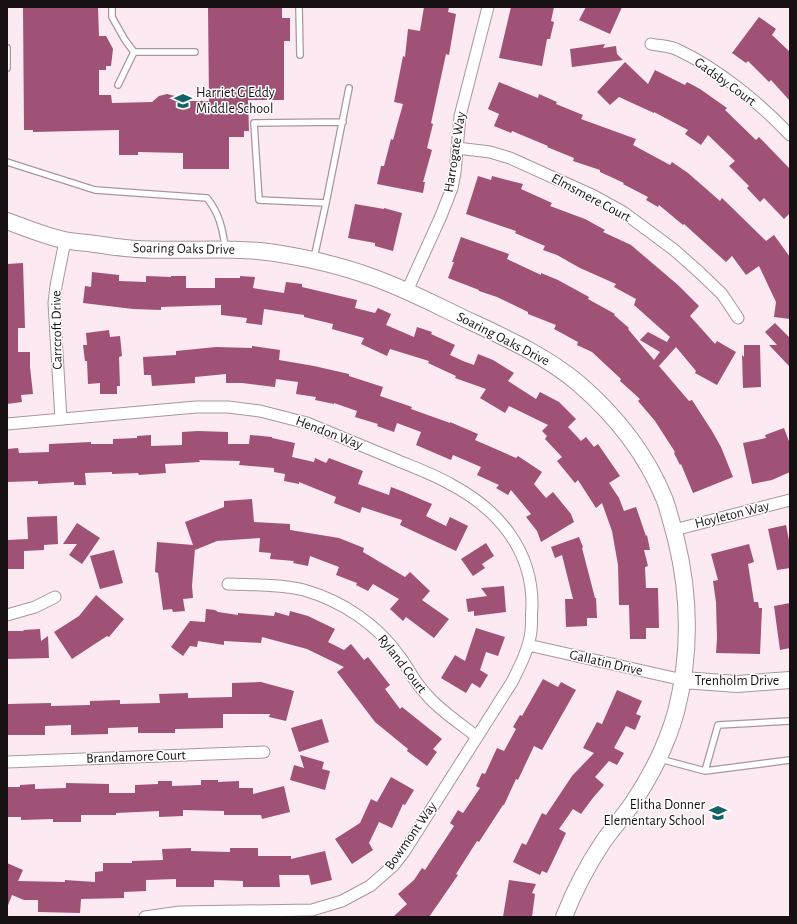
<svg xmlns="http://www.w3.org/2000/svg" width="797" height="924" viewBox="0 0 797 924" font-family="'Alegreya Sans',sans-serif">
<rect width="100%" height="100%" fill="#fde9f1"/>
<path fill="#a05176" d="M23,7H98L99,36H106L111,45L113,49L111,66H106V70H99V95H111L112,103L152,102L159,96L167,94L179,97L183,101H209L208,7H282V18H290V41H284V100H248L249,131H244V137H229V169H183V153L138,152V155H119V130L33,132V130H24Z
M424,7H449L448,12L456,14L449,55L446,54L431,123L433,124L427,148L432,150L423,182H425L423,193L377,184L381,166H384L391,139L393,140L403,104L394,102L403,56L405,57L408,29L420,31Z
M511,7H554L551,21L554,22L550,39H547L542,66L499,58Z
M586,7H622L610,34L579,20Z
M759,17L776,29L772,35L790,52V101L771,80L769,82L748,61L746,63L732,53Z
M605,44L603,48L616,46L617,54L623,60L572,67L570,49Z
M625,62L648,84L655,70L685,85L687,82L700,89L727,108L725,110L756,140L759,137L790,169V213L784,219L764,198L760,202L747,188L749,186L729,166L735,161L708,135L701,145L685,134L688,130L654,112V113L619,97L610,105L597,92Z
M499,82L538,98L539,94L557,102L556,104L583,115L581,119L636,139L633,145L670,165L672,162L688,173L720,201L722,198L766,241L774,235L790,257V319L774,317L776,302L759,266L746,275L732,256L726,262L684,224L683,225L659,205L658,207L646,200L648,197L623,184L624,183L600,172V170L573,161L574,158L547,147L548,146L512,131L511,133L494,126L499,114L488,109Z
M478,176L491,180L492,176L523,184L521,189L552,203L550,206L585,219L605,230L603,232L631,245L678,285L699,306L690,316L715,344L717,341L736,352L717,385L695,373L696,371L676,347L659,366L689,401L692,400L712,431L721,447L733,477L693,493L681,464L680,465L674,453L675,452L655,421L638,401L640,399L620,381L621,379L592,352L577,345L578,342L554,329L556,325L528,314V312L497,297L479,291V290L448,278L454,262H452L461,237L509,254L507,259L541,275V273L558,280L589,297L588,299L615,314L614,315L629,328L628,329L654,360L660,352L640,340L648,332L667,342L670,337L634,305L636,299L614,287L616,284L580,268L557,255L543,250L545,246L515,233L516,231L466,214Z
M355,204L384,209V208L402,213L393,251L375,246V243L348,238Z
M23,263L25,328H18V352H30V367L33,394L21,395L22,402L7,404V264Z
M92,272L119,275V281L146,282V276L171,277V276H186V288H215V278H240V276L255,277L253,288L271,291L284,293L286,282L302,284V287L357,300L355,308L375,313L378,308L391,314L386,325L414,337L417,327L432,332L431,334L455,345L450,355L463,361L474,365L478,354L493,360L514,373L508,381L536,399L540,392L559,402L576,419L568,427L581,441L586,437L594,447L598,444L620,476L609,483L619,498L624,511L636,507L646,536L647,535L650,550H644L648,566L645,567L646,588H658L659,628H646V639H630L629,605H619L618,565L612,531L602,503L596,508L578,480L575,483L557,461L562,457L545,439L547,436L542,431L548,425L509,406L505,413L480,398L486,389L455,378L456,376L428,363L429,361L390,349L387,356L361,344L364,338L332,329L333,324L304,317V315L264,309L262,325L246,323L247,318L221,315V305L161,307V310L133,309L83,303L85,286L91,287Z
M775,323L790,338V367L769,345H777L765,332Z
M109,330L110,337L120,336L122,356L119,357L120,386H117V394H100V383L88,384L87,361H85L83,345H87L86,333Z
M744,345H760L761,387L743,388L742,355L744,357Z
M252,346L280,350L279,360L314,366L349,374V376L383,387L380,396L412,407L411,409L450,423V422L478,434L475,440L516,458L518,456L542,472L534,484L546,498L553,492L571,514L574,522L541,542L537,531L526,517L531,514L511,490L508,495L496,488L499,485L477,475L481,467L453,455L451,460L416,445L421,432L397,423L394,432L377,426L378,424L355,417L357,411L334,403V404L315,400L316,397L296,394L298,382L276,379L275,387L242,383H226V374L195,377V383L152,386L151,375H144L143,357L176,355V351L216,347L252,348Z
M784,428L790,444V472L772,480L752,484L743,443L766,438L765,435Z
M198,431L228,432V444H249L250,435L272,437V438L295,443L292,457L314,462L315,458L326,463L329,458L363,471L358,484L389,495L391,487L404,492L432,504L426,516L446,526L450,517L468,526L456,551L400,525L402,520L362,507L360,513L334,503L336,497L299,482V484L284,481L285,474L274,472V468L239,465L240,461L199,460L200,462L165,464L166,473L139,475L138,473L112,474V472L85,473L86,485H74V482L38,484V481L7,482V449L18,448L19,453L49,452V444L91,442V444H113V439L137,438V436L151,435V446L182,445V432Z
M252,499L254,522L290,524V530L339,538L364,548L363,552L405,577L410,572L430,591L422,600L449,619L434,638L406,617L403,621L390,609L399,599L373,584L368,591L356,585L357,583L336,575L339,567L310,556L308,566L293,563L294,561L270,559L271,553L259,552L260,538L217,541L195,550V548L192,586L193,598L183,599L185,611L173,612L172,609L163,610L158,573L155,572L157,542L193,545L185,522L224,507V501Z
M57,516L58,544L44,545V550L24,551V569H7V540L28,539L27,517Z
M77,523L100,538L82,564L69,555L77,544H63Z
M786,525L790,545V568L777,570L768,529Z
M579,537L583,547L582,548L595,598H596L597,618H587V626L566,627L565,599H573L562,555L555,558L551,547Z
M486,543L494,556L482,564L485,568L473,576L461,559Z
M749,544L754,562L748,564L754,602H758L759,608H762L760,654L716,653L717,638L716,602L713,581L718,580L711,554Z
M114,550L123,583L100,589L90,556Z
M504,586L506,612L474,616V611L468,612L466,599L487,596L481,588Z
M96,595L124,619L109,637L107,636L72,659L54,632L79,616Z
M790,603V648L780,650L774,606Z
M206,609L215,610L218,612L238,615V613L274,616L275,612L289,616L290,611L308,616L335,629L328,642L344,650L351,644L364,660L368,657L390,685L385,689L400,709L402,707L442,739L433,749L437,752L427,766L407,751L408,749L375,722L337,672L344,667L307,649L262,637L261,643L224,641V645L198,641L197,647L190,646L183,656L171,647L190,621L205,622Z
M476,628L505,637L498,656L486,652L480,670L488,675L480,688L472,683L466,693L441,678L455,655L465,661Z
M40,629L41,641L48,636L49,658L7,659V631H24L23,630Z
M543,679L558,687L561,682L576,690L542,750L534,746L518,780L516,779L504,805H503L479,842L477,841L456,874L458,875L429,917H393L407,904L398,894L414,880L422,868L425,870L454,826L450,823L458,810L463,813L480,788L476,786L482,773L485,774L497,748L504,751L516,729L513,727L520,715L522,716Z
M261,682L294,691L286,721L269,717L270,714H223V728L175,729V733H138V727L108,728V734L71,735V725L45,726V735H7V704L51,703V706L90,705V701L120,700V704L160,703L159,694L188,693V698L232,697V683Z
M617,690L642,701L636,714L641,716L635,730L626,726L614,748L624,753L617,765L609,761L595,777L604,785L592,799L581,814L573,809L559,829L566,833L547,873L542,871L540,875L513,862L522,843L526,845L542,813L546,815L572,776L594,753L583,748L597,722L602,724Z
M322,719L329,742L299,752L291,728Z
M300,755L324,762L322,769L330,771L325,790L290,780L294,765L304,768Z
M391,777L414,790L405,805L403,804L392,828L379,822L369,843L373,850L352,864L335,839L360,823L371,799L377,802Z
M201,780H218V782L239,781V788H253V794L284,786L290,812L262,819L261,815H224V811L183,810V816L159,817V811L116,813V815H81V822H53V819L21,820V817H7V787H20V785L35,784V789L66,788V783L109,784V793H135V785L158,784V781H172V786L201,785Z
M191,848V851L230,852V848H258V856H291V859L325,851L332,880L311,885L309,875H279L280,887H243V881L214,880V887H176V879L146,880V891L124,892V898L81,899L80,913L38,912V900H24L12,895L7,908V863L23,870L18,881L65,882V880L95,882V872L103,871V863H132V861L163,860L162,849Z
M509,880L536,884L532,893L535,894L532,917H503Z"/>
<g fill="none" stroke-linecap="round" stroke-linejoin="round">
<g stroke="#a9969d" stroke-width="8">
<path id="lane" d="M112,7V17L125,40L134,52H195
M299,7L300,55
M7,48V68
M118,85L134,52
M7,162L95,190L207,198C219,213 223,229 225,248
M326,203L259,200L254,123L343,122
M314,258L326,203L349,88
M660,759L705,771L790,760
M705,771L718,725L790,721"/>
</g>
<g stroke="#a9969d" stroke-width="13">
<path id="street" d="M651,44C660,46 671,46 678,50C717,68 761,104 790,135
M457,148L490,152L510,158L594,196L623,212L673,249L698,271L722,294L738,318
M407,291L441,216L452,188L455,173L460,116L488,7
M61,419L54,303L56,286L65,241
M7,424L196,407H228L260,411L307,423C336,435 365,447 394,459C413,467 433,474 452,485C499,510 533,551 532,607C531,615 532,623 531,631C529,649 520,666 512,682L404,852L394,865L370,886L342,901L312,910L180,912L145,917
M674,530L790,500
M228,584C253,585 280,584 304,590C342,601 377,624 400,657C409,669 415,683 426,694C440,711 460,723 477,737
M7,615L35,607L55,597
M528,645L683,680
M7,762L264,752"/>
</g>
<g stroke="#a9969d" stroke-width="18">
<path id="secondary" d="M7,221C26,228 45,236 64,240C72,242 80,242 88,243C104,245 120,248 136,249C183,252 229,246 275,253C307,258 339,265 369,276C399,286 428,301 457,315C499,335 542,353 578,383C614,414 646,454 664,498C669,511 672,525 676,539C690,596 691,654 676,712C667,744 651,776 632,804C623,817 612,829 603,842C587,866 574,891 564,917
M683,680L737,684L790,680"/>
</g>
<use href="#lane" stroke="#fff" stroke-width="5.5"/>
<use href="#street" stroke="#fff" stroke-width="11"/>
<use href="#secondary" stroke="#fff" stroke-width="16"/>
</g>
<defs>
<g id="school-bare" transform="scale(1.38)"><path d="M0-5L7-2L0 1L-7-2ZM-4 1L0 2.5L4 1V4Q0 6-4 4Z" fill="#136366" stroke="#fff" stroke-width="2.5" paint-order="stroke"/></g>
</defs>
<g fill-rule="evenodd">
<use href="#school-bare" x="183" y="101"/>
<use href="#school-bare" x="718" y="813"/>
</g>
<g text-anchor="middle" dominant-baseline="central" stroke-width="3" stroke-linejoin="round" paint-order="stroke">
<g font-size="14" fill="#181114" stroke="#fff">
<text transform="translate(725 82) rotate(36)">Gadsby Court</text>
<text transform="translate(455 152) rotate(-81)">Harrogate Way</text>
<text transform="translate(591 198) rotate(28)">Elmsmere Court</text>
<text transform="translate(184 249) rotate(1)">Soaring Oaks Drive</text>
<text transform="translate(57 330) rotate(-91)">Carrcroft Drive</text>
<text transform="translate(503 339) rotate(27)">Soaring Oaks Drive</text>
<text transform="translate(329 433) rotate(21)">Hendon Way</text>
<text transform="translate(732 515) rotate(-14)">Hoyleton Way</text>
<text transform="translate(606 663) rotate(13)">Gallatin Drive</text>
<text transform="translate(402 664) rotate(52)">Ryland Court</text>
<text x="737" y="681">Trenholm Drive</text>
<text transform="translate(136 757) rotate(-2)">Brandamore Court</text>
<text transform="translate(411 836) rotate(-55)">Bowmont Way</text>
</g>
<g font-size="14" fill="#181114" stroke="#fff" text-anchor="start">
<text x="196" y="93">Harriet G Eddy<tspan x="196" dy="16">Middle School</tspan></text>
<text x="705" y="805" text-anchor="end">Elitha Donner<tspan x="705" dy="16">Elementary School</tspan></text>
</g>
</g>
<rect width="797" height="924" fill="none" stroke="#181114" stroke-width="16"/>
</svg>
